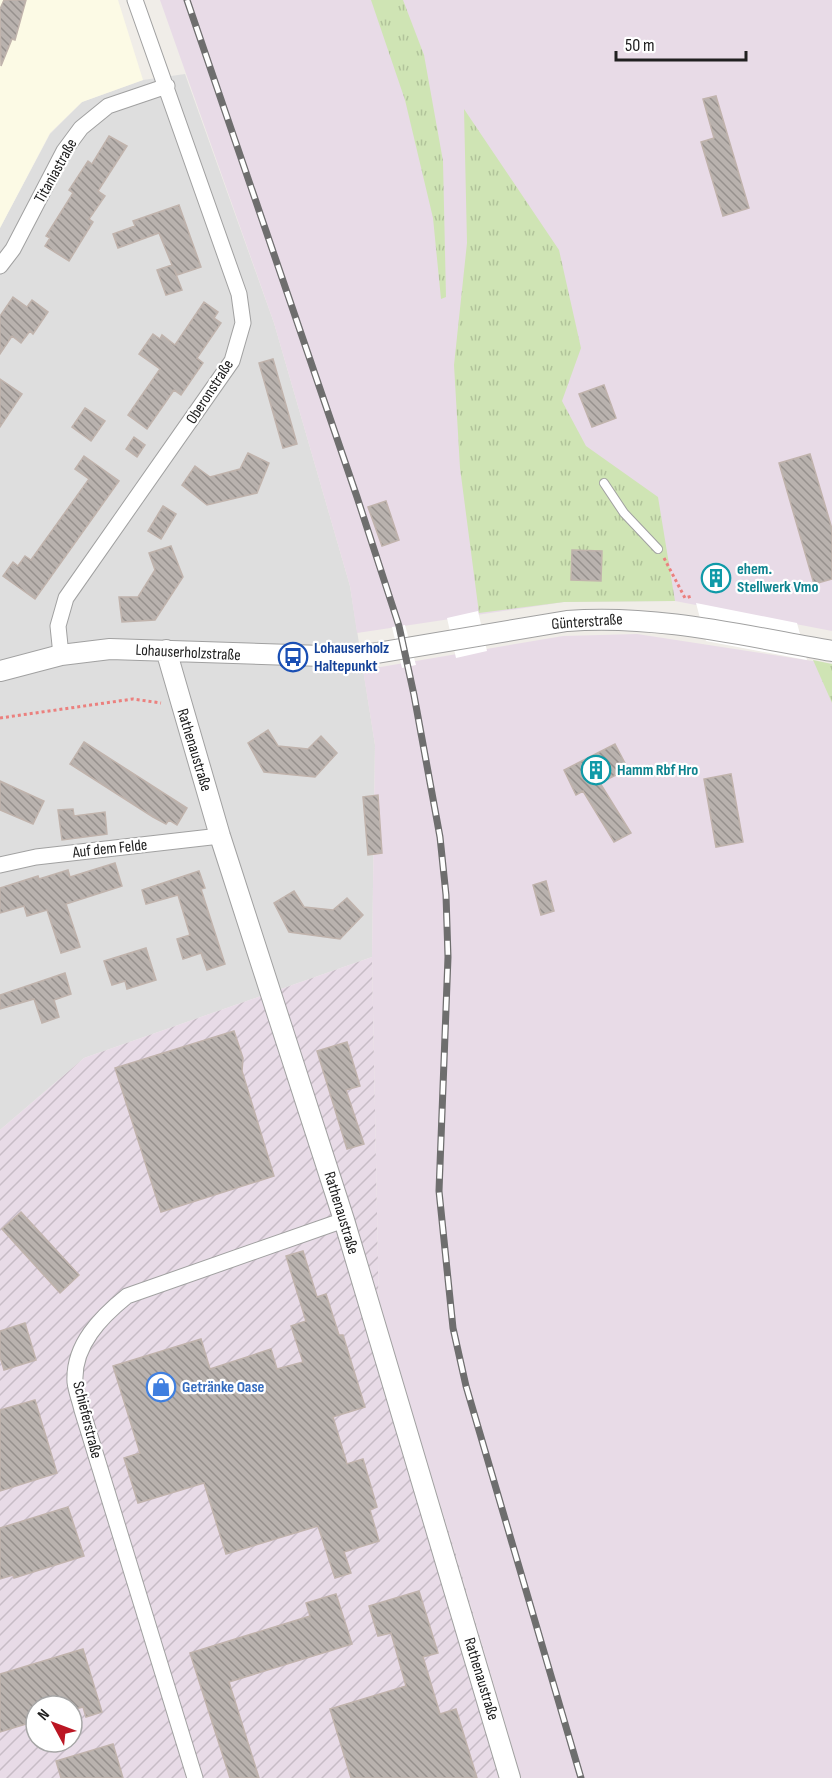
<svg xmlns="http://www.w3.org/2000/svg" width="832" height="1778" viewBox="0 0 832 1778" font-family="'Sofia Sans Condensed',sans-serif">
<defs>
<pattern id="industrial-furrows" width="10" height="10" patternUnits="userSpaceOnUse" patternTransform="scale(1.5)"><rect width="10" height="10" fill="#e8dbe7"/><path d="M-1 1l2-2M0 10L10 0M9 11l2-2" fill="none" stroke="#c7bcc6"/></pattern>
<pattern id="grass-tufts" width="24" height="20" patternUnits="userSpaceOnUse" patternTransform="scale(1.5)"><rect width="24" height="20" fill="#cfe4b4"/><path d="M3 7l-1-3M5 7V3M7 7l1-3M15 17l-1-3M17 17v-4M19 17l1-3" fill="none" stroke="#b1c39a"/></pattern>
<pattern id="building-back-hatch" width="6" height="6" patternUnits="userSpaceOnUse" patternTransform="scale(1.5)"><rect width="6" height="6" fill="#b9b2ae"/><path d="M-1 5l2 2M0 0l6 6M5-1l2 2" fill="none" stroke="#96908d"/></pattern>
</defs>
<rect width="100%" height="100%" fill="#f0ede8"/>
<path fill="#dedede" d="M185,74L274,323L350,586L375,745L372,957L84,1058L0,1130V228L50,134L82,102L143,80Z"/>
<path fill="url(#industrial-furrows)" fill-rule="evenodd" d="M372,957L379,1312L456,1554L521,1778H0V1130L84,1058ZM36,1706H72V1742H36Z"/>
<path fill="#fcfae5" d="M0,0H118L143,80L82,102L50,133L0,228Z"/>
<path fill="#e8dbe7" d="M160,0H832V631L675,601L564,602L357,633L350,586L274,323Z
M637,634L832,664V1778H521L456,1554L379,1312L372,957L375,745L363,670L563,636Z"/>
<path fill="url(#grass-tufts)" d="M371,0H403L424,55L443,161L446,297L441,299L433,218L405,100Z
M464,109L559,250L581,348L562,401L586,446L658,497L675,601L564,602L479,613L460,468L454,365L467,243Z
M813,660L832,664V703Z"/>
<path fill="#fff" d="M696,603L797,623L807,660L706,641Z
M478,611L487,651L456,658L447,618Z
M405,625L416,665L402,668L392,627Z"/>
<path fill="url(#building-back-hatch)" stroke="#c0b3ac" stroke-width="1.5" d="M4,0H26L15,40L12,39L1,66L0,9Z
M716,96L749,208L723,216L701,142L714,138L703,99Z
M109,136L127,146L98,191L105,196L89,219L93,222L69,261L45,246L50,238L46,236L73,193L69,190L88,161L92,164Z
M179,205L201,267L177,275L174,269L182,290L166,295L157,270L172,265L159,233L118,248L113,234L135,226L133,221Z
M13,297L27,307L32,300L48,312L33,334L30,331L21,343L12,336L0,354V316Z
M204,302L218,312L214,318L221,323L197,358L203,363L181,395L174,390L147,429L128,415L160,369L139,354L153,334L160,339L162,335L175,345Z
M273,359L297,444L283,448L259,363Z
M0,379L22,394L0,427Z
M604,385L616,418L592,427L579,394Z
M85,408L105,421L91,441L72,427Z
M134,437L145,445L137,457L126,449Z
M248,453L269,463L257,493L207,505L182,485L195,466L210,477L240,469Z
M810,454L832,529V579L814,584L779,463Z
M84,456L119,481L35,599L3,576L13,562L18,566L25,556L31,560L89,479L75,469Z
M386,501L399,540L382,546L368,507Z
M163,506L176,514L161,539L148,531Z
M171,546L183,577L155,620L122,622L119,597H138L155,570L149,553Z
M572,550L602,551L601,581L571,580Z
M268,730L278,746L308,749L321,736L337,753L315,777L264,772L248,743Z
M84,742L187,808L177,825L169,820L166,824L153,817L70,764Z
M615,744L628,769L600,783L631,833L614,842L583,791L576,795L564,770Z
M731,774L743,842L716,847L704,779Z
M0,781L44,801L33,824L0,810Z
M378,795L382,853L368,855L363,797Z
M73,809L74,816L105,812L107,834L62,840L58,810Z
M115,863L122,886L66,904L80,947L61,953L47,910L27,916L24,906L0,913V888L38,876L39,879L68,870L70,877Z
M199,871L205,888L201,889L225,964L207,970L201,953L183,959L177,939L190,935L178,895L146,904L142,890Z
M546,881L554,911L541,915L533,885Z
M294,891L304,907L333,910L347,898L363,915L340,939L289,932L274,903Z
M146,948L156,980L127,989L125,981L112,985L104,961Z
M65,973L71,994L54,1000L59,1017L42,1023L34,999L0,1009V995Z
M234,1031L243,1058L242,1071L274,1176L161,1212L115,1068Z
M347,1042L360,1086L346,1090L364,1144L347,1149L317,1051Z
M21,1212L79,1275L60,1293L2,1229Z
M303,1251L317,1297L326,1294L339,1335H343L365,1407L333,1417L347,1464L363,1459L377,1507L370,1510L379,1541L344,1552L351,1573L335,1578L318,1526L226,1554L204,1483L138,1503L124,1458L140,1453L113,1366L201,1339L210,1369L271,1349L277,1369L303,1362L291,1326L306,1321L286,1256Z
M25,1323L36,1360L4,1370L0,1357V1331Z
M35,1400L57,1473L0,1491V1410Z
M68,1507L84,1556L14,1578L13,1575L0,1579V1528Z
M419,1591L438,1653L423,1657L440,1714L456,1709L477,1778H351L330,1709L406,1686L391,1633L378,1636L369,1606Z
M336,1594L352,1644L229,1682L259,1778H230L190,1653L310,1616L306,1603Z
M83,1649L102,1712L86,1717L83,1707L72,1710V1706H36V1721L0,1732V1674Z
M113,1744L123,1778H61L56,1761Z"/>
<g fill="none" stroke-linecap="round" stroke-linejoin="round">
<g stroke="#a1a1a1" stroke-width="10">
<path id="service" d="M604,483L624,513L658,549"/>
</g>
<g stroke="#a1a1a1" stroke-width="17">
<path id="minor" d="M0,266L13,249L64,151L81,128L108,106L167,86
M61,655L58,626L66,598L232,361L243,323L239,294L135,0
M0,865L36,857L220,836
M195,1778L82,1410C80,1401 76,1391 75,1382C73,1345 101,1317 127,1296L344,1220"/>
</g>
<g stroke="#a1a1a1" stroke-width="22">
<path id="tertiary" d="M166,650L220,836L344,1220L510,1778
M0,671L61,655L110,649L353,657L567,621C656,614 745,636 832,651"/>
</g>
<path stroke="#eb807e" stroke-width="3" stroke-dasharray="3 3" stroke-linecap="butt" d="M664,558L685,598L692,596
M0,718L133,699L161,703"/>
<use href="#service" stroke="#fff" stroke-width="8"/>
<use href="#minor" stroke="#fff" stroke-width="15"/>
<use href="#tertiary" stroke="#fff" stroke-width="20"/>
<g stroke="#6e6e6e" stroke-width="7">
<path id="rail" d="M187,0L357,497L399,626L414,695L440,837L446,895L448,957L439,1191L453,1328L466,1386L581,1778"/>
</g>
<use href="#rail" stroke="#fff" stroke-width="4.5" stroke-dasharray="14" stroke-linecap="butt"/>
</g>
<defs>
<g id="building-ring" transform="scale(1.5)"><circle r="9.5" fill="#fff" stroke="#0f9aa8" stroke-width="1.5"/><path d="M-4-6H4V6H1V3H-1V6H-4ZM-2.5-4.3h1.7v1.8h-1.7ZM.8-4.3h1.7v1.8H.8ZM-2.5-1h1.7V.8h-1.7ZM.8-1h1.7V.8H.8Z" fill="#0f9aa8"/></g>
<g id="bus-ring" transform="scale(1.5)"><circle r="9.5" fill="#fff" stroke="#1a4fb4" stroke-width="1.5"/><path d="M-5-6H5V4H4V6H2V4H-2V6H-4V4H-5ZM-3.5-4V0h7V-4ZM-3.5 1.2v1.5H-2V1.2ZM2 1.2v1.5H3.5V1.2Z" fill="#1a4fb4"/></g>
<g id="shop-ring" transform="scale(1.5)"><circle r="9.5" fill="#fff" stroke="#3f7fe0" stroke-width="1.5"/><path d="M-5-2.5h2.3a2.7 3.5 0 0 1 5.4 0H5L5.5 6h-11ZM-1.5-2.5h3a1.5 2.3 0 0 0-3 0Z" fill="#3f7fe0"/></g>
</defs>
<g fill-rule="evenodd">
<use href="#building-ring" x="716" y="578"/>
<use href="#bus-ring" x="293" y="657"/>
<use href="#building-ring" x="596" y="770"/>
<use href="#shop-ring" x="161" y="1387"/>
</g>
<g text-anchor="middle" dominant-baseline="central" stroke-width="4.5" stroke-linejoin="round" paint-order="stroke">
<g font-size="16" fill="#202020" stroke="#fff">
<text transform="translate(56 171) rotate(-61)">Titaniastraße</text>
<text transform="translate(210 392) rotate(-57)">Oberonstraße</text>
<text transform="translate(587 622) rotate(-4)">Günterstraße</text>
<text transform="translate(188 653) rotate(3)">Lohauserholzstraße</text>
<text transform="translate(194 750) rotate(73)">Rathenaustraße</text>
<text transform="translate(110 849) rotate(-6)">Auf dem Felde</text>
<text transform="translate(341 1213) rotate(73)">Rathenaustraße</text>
<text transform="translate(87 1420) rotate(76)">Schieferstraße</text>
<text transform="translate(481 1679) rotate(73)">Rathenaustraße</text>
</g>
<g font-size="16" font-weight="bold" fill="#0d838f" stroke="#fff" text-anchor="start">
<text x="737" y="569">ehem.<tspan x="737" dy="18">Stellwerk Vmo</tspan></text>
<text x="617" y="770">Hamm Rbf Hro</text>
</g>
<g font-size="16" font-weight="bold" fill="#164399" stroke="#fff" text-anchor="start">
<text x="314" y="648">Lohauserholz<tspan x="314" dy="18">Haltepunkt</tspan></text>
</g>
<g font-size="16" font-weight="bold" fill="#366cbe" stroke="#fff" text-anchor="start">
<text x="182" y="1387">Getränke Oase</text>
</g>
</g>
<g transform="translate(54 1724) rotate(311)"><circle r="28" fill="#ffffff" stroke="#a6a6a6" stroke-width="1.5"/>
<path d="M0-4.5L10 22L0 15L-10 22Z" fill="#bb1623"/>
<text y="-9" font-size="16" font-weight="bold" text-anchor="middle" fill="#202020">N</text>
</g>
<path d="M616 51v9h130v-9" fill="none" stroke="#202020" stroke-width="3"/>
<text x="625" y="51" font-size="18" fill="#202020" stroke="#ffffff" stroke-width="4.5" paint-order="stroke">50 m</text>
</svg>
